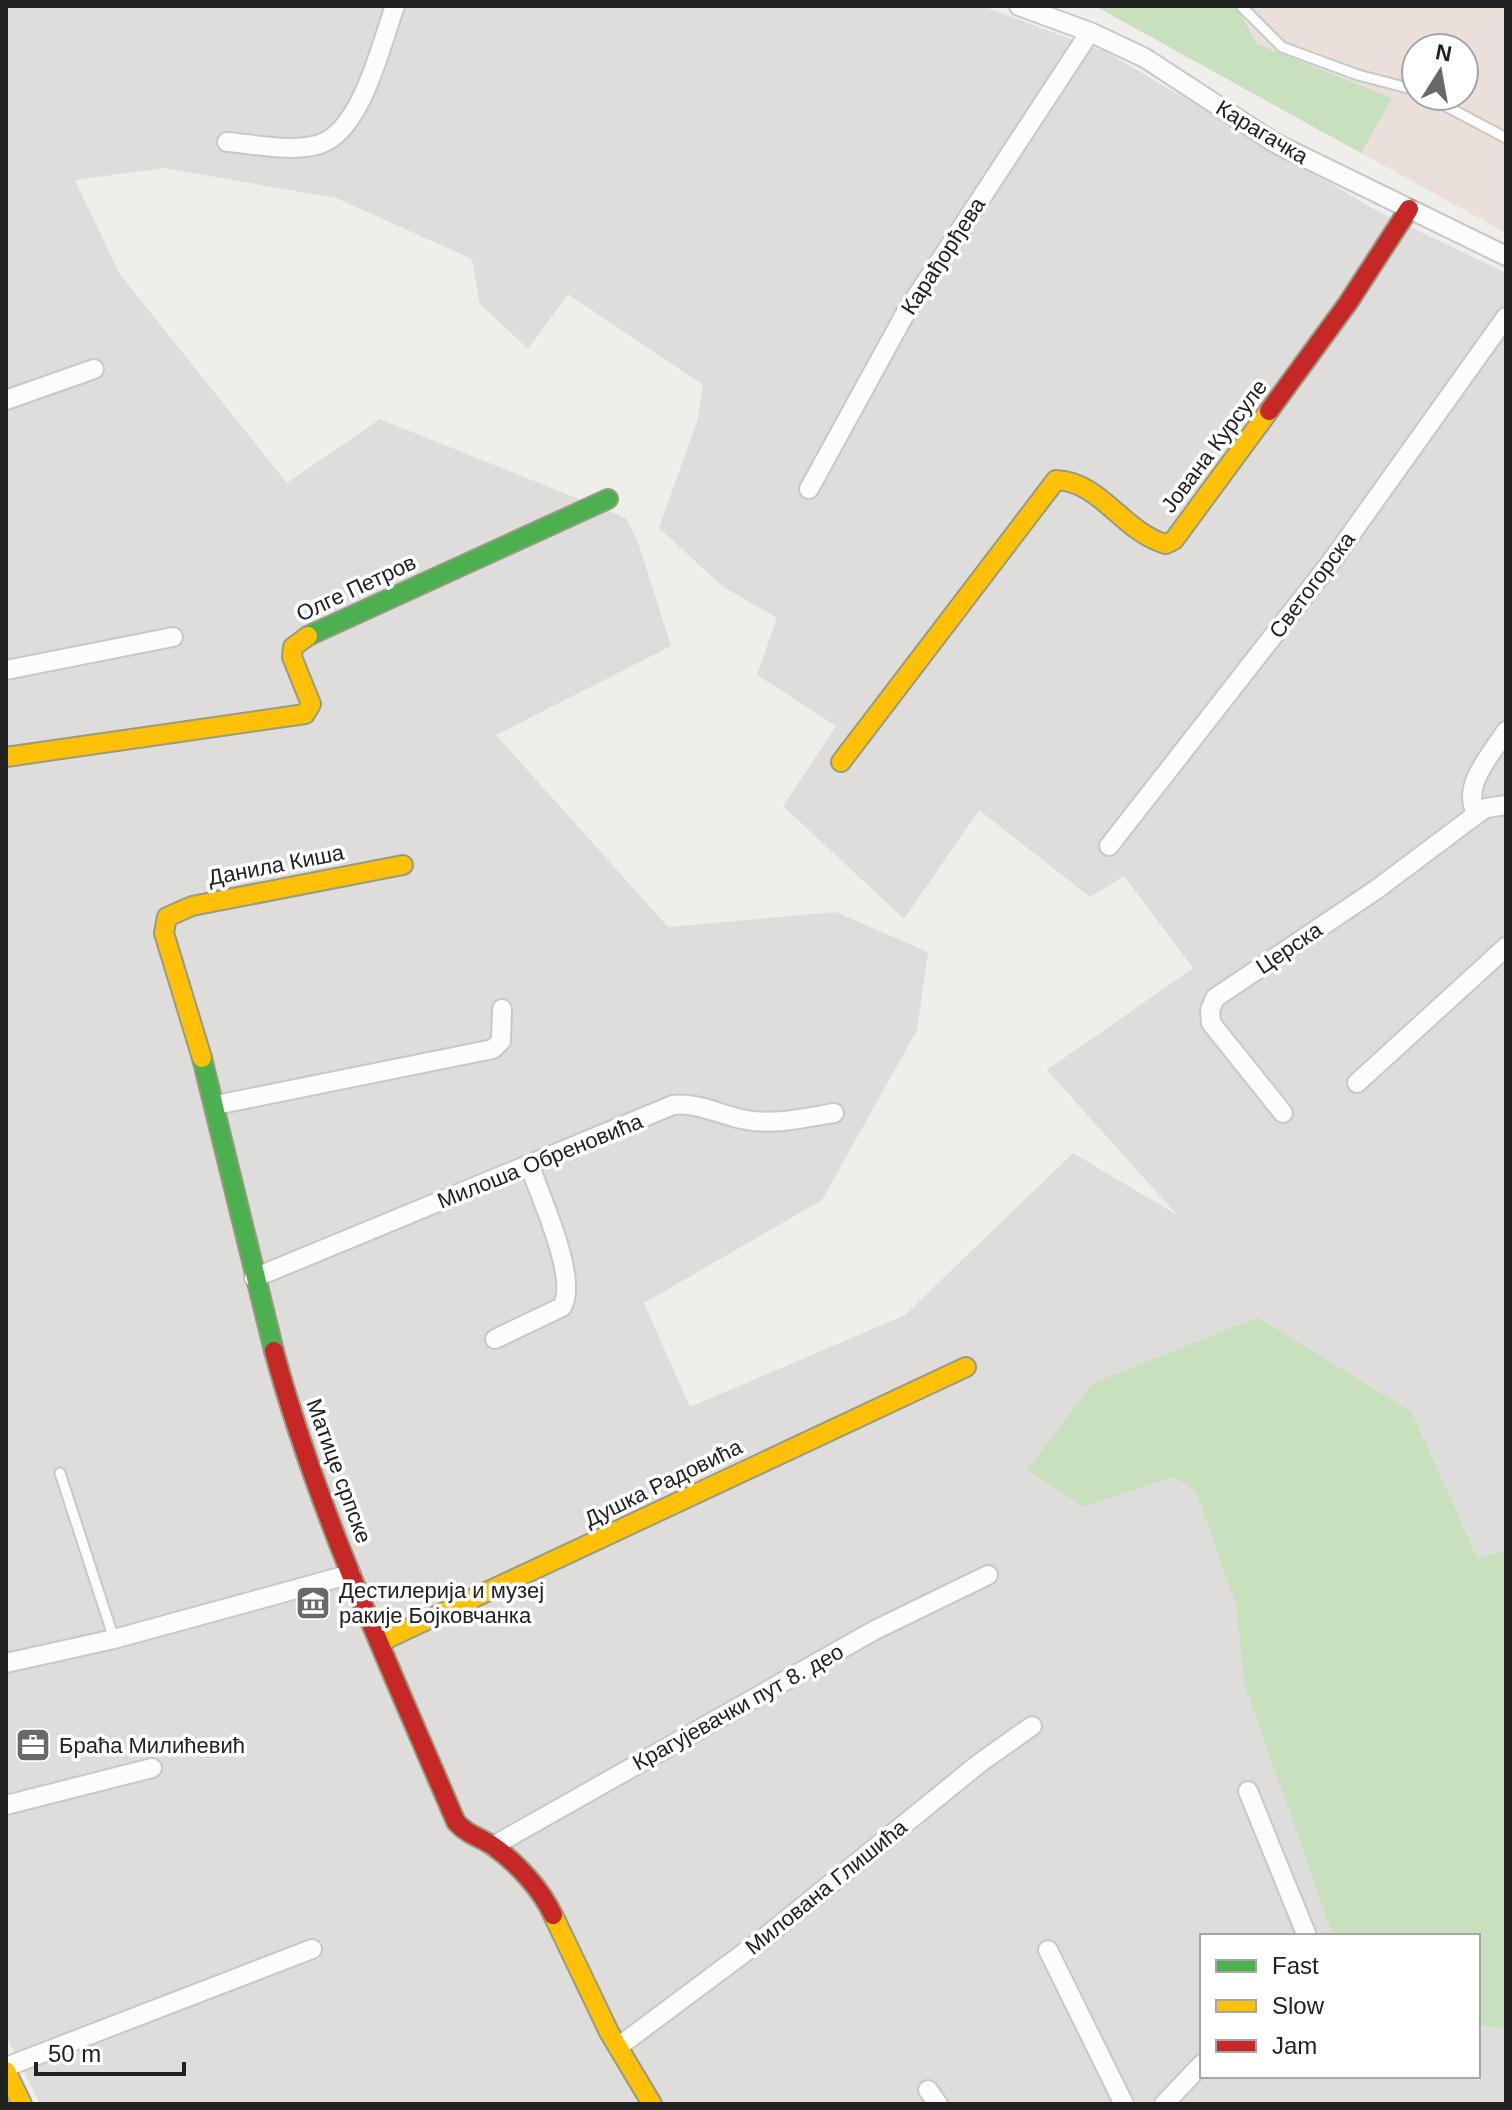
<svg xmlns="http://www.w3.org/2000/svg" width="1512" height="2110" viewBox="0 0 1512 2110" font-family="Helvetica,sans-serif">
<rect width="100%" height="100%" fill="#f0eeea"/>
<path fill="#dfdddb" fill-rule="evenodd" d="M6,6H982L1106,52L1379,212L1506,273V1549L1478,1559L1412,1412L1258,1317L1084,1507L1174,1477L1196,1492L1236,1606L1244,1684L1333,1936H1202V2076H1478V2025L1506,2029V2104H40L6,2035ZM164,168L336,198L472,259L480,304L528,349L568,294L703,385L698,418L659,528L722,586L777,618L757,675L836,726L783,806L904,919L979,810L1090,897L1124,876L1193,968L1047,1070L1177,1215L1073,1153L905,1315L690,1407L644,1303L822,1200L917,1030L928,952L836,912L668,927L496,735L671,646L638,542L626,518L380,419L287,483L119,273L75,180Z"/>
<path fill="#eae0d9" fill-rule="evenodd" d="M1095,6H1506V233L1361,153ZM1416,48H1464V96H1416Z"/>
<path fill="#c8e0bd" d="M1095,6H1236L1257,44L1392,98L1361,153Z
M1258,1317L1412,1412L1478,1559L1506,1549V2029L1478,2025V1936H1333L1244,1684L1236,1606L1196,1492L1174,1477L1084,1507L1027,1470L1093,1383Z"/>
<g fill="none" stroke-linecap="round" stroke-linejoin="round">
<g stroke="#c8c8c6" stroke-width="13">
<path id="lane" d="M1241,6L1282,47L1358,75L1416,90
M1427,96L1506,138
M60,1473L114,1639"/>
</g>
<g stroke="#c8c8c6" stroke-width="22">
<path id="street" d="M1019,6L1090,32L1145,58L1275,143L1506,256
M227,142C255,144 293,153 320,144C362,130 381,44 395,6
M6,400L94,369
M809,489L905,314L1090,32
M6,670L173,637
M1477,814L1486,808L1506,805
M1109,846L1331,562L1506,317
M1357,1083L1506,947
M216,1105L493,1049L501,1041L502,1009
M1283,1113L1211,1023L1210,1010L1215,998L1377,889L1477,814C1460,787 1491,755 1506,731
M254,1278L673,1105C696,1102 719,1114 741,1119C773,1126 803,1118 834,1113
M495,1339L562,1307C579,1279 540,1196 529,1164
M6,1663L114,1639L351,1574
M1248,1791L1307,1936
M6,1805L152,1768
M493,1846L875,1630L988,1575
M1048,1950L1124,2104
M618,2047L764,1938L981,1762L1032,1726
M6,2067L312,1949
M928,2090L938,2104
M1164,2104L1202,2064"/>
</g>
<g stroke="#979b80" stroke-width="22">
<path id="fast" d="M308,636L608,499
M202,1058L274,1351"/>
</g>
<g stroke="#979b80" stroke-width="22">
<path id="slow" d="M6,757L305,714L311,704L292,657L293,647L308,636
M841,762L1056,480C1100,481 1124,533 1166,544L1174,540L1269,411
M202,1058L164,933L167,917L192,906L403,865
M380,1642L966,1367
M553,1915L609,2032L652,2104
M6,2071L22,2104"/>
</g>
<g stroke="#979b80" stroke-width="22">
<path id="jam" d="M1269,411L1348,303L1409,209
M274,1351C318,1513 390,1667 456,1822C470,1837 479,1836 493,1846C517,1863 541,1889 553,1915"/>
</g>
<use href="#lane" stroke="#fdfcfc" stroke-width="9"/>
<use href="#street" stroke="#fdfcfc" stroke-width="18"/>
<use href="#fast" stroke="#4caf50" stroke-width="18"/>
<use href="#slow" stroke="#ffc107" stroke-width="18"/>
<use href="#jam" stroke="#c62828" stroke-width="18"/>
</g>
<defs>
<g id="museum-square" transform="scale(1.8)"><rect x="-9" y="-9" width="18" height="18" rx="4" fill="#696967" stroke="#fff"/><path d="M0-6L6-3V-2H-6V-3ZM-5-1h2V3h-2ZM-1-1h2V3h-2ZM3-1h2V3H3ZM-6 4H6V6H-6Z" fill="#fff"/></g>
<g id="office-square" transform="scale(1.8)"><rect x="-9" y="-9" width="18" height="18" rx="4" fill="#696967" stroke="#fff"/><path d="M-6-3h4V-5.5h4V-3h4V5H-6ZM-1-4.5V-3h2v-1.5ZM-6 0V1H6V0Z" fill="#fff"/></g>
</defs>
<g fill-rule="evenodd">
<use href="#museum-square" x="313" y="1603"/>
<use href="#office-square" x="33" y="1745"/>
</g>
<g text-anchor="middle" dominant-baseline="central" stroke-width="7" stroke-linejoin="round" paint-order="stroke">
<g font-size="22" fill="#212121" stroke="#fff">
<text transform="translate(1262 132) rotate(31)">Карагачка</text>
<text transform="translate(943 256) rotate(-57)">Карађорђева</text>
<text transform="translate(1214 446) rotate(-53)">Јована Курсуле</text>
<text transform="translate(1312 585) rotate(-53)">Светогорска</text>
<text transform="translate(356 588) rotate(-25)">Олге Петров</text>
<text transform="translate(276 865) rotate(-11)">Данила Киша</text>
<text transform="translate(1289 948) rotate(-34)">Церска</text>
<text transform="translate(540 1161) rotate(-22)">Милоша Обреновића</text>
<text transform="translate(339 1471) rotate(70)">Матице српске</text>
<text transform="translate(663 1483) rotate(-26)">Душка Радовића</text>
<text transform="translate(738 1707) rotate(-29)">Крагујевачки пут 8. део</text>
<text transform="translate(826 1887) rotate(-39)">Милована Глишића</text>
</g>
<g font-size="22" fill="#212121" stroke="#fff" text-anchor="start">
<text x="339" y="1590">Дестилерија и музеј<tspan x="339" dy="25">ракије Бојковчанка</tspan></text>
<text x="59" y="1745">Браћа Милићевић</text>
</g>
</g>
<rect width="1512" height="2110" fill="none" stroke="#212121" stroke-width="16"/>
<rect x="1200" y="1934" width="280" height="144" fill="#ffffff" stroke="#a6a6a6" stroke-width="2"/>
<rect x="1216" y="1960" width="40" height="12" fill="#4caf50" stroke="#a6a6a6" stroke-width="2"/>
<text x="1272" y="1974" font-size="24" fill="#212121">Fast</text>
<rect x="1216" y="2000" width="40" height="12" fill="#ffc107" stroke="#a6a6a6" stroke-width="2"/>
<text x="1272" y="2014" font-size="24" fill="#212121">Slow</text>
<rect x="1216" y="2040" width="40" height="12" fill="#c62828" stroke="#a6a6a6" stroke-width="2"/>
<text x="1272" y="2054" font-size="24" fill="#212121">Jam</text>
<g transform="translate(1440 72) rotate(11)"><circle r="38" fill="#ffffff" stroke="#a6a6a6" stroke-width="2"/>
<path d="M0-6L14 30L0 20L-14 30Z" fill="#696967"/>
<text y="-12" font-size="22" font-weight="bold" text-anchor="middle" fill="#212121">N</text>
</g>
<path d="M36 2062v12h148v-12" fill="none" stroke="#212121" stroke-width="4"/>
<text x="48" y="2062" font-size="24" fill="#212121" stroke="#ffffff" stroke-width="6" paint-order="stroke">50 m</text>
</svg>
